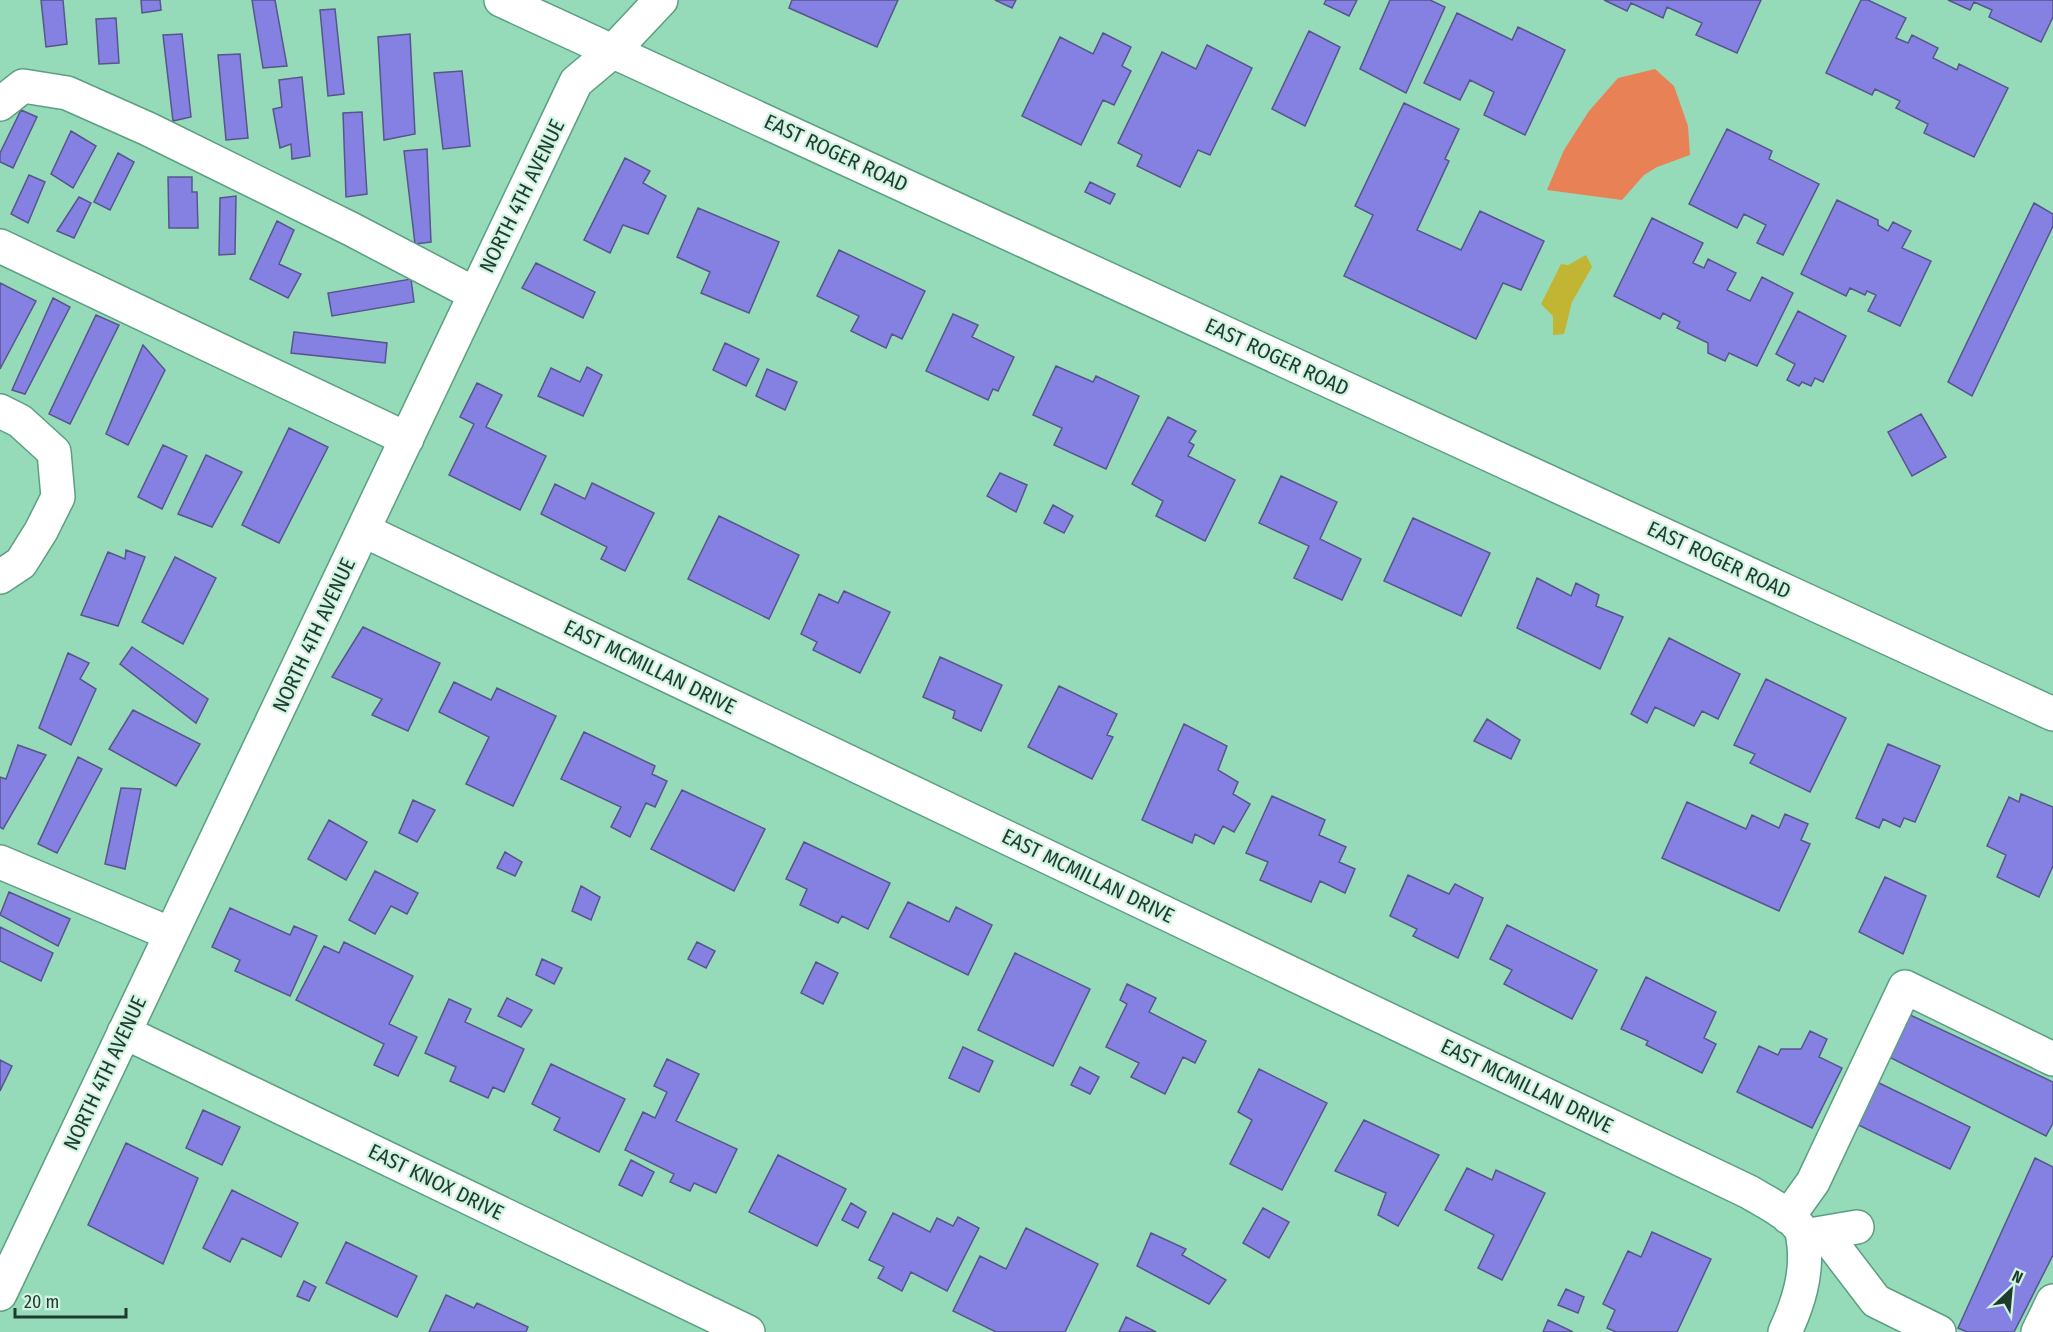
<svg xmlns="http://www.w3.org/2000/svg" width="2053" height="1332" viewBox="0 0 2053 1332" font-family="'Fira Sans Condensed',sans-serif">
<rect width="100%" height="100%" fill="#95dbba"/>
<path fill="#e88256" d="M1655,69L1674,86L1688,126L1690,155L1657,167L1644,175L1622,200L1547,190L1564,150L1589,111L1618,78Z"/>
<path fill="#c1b533" d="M1586,255L1592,267L1572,302L1564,334L1553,335V316L1541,304L1561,264L1568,265Z"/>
<path fill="#8581e3" stroke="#57558a" stroke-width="1.5" d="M41,0H63L67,44L46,47Z
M141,0H160L161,10L142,13Z
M252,0H275L287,66L263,68Z
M792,0H898L877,47L789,8Z
M995,0H1016L1012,8Z
M1326,0H1357L1349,16L1324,4Z
M1390,0H1430L1445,7L1406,93L1360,69Z
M1604,0H1761L1737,53L1696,35L1702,23L1667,7L1663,18L1631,3L1627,11Z
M1861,0H1868L1906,18L1896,38L1908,43L1912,35L1938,48L1933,58L1957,70L1959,64L2008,88L1974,157L1924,133L1928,124L1896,108L1900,101L1875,89L1872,95L1826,73Z
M1948,0H2053V17L2041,42L1989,17L1992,10L1974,2L1970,10Z
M335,9L344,94L328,96L320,10Z
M1457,13L1512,40L1518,27L1565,50L1525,135L1484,115L1494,92L1470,80L1460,100L1424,83Z
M116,18L119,63L99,64L96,19Z
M1309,31L1340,47L1305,126L1272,109Z
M1103,33L1131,47L1122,66L1131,71L1114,105L1103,100L1081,145L1022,116L1060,37L1093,54Z
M182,34L191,117L173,121L163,35Z
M410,34L415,134L384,140L378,37Z
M1207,45L1252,68L1210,155L1198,150L1180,187L1137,166L1142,155L1118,143L1162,52L1196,69Z
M240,54L248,138L226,140L218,55Z
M462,71L470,146L443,149L434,73Z
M302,77L310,156L292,159L291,144L280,148L273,109L282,107L279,80Z
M1404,103L1459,129L1445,159L1449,161L1417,230L1461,250L1480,211L1544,241L1521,290L1503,283L1476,339L1344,276L1373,215L1355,206Z
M21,110L37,117L13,168L0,162V153Z
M362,112L367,194L346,197L343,113Z
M1727,129L1772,151L1769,159L1819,184L1783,255L1757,243L1766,225L1744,214L1737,228L1689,204Z
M71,131L96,146L73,188L51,174Z
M427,149L431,242L415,244L404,151Z
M118,153L134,162L110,210L94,202Z
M625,158L650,171L643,183L666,196L648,234L623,225L610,253L584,240Z
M29,175L45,182L28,223L11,214Z
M168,177H192V192H197L198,228H169Z
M1090,182L1115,194L1110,204L1085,192Z
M236,196L235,254L219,255L220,198Z
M79,197L91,203L74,238L57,231Z
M1837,200L1878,220V225L1888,231L1893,222L1911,231L1902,248L1931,261L1900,326L1868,311L1876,295L1867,291L1865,295L1850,288L1846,296L1801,274Z
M2034,203L2053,214V226L1972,396L1948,382Z
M698,208L779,242L749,313L701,293L710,272L677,257Z
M1652,218L1703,243L1693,263L1704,268L1708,259L1736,273L1727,290L1750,301L1762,277L1793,293L1757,366L1729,353L1725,361L1708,353V343L1677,328L1680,322L1663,313L1660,319L1614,296Z
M277,221L294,230L279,264L301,274L288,298L250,279Z
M839,250L925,291L902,339L892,334L886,348L851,331L859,316L817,296Z
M536,263L595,292L583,318L522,288Z
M411,279L414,302L332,316L328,293Z
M0,283L36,301L0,369Z
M53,298L70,307L25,394L12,390Z
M1798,311L1846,336L1823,382L1815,378L1811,386L1802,382L1799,386L1787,380L1795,364L1776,354Z
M953,314L978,325L972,337L1014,357L998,391L993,389L988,400L926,371Z
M96,315L119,325L70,424L49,414Z
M294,332L387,343L385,363L291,353Z
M725,343L759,359L746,386L713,370Z
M143,345L165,370L128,445L106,434Z
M1056,366L1093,382L1096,376L1139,396L1106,469L1054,445L1062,428L1033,415Z
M587,367L602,375L583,416L538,396L551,368L580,382Z
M767,369L797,382L785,410L756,396Z
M477,383L502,395L486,427L546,456L520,510L449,475L474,424L460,417Z
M1921,414L1946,457L1912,476L1888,432Z
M1168,417L1196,431L1189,442L1194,445L1188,456L1235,480L1205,541L1156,516L1163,501L1132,484Z
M289,428L328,447L279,543L242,525Z
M163,445L187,456L162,509L138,497Z
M206,455L242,472L212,527L178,514Z
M1000,473L1027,485L1016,512L987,496Z
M1281,476L1337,502L1320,539L1361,559L1342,600L1294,578L1309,546L1259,523Z
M592,483L654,513L625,571L601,559L607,547L541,514L555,484L585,499Z
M1053,505L1073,516L1064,533L1044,523Z
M719,516L799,555L769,619L688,579Z
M1413,518L1490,553L1461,616L1384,581Z
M126,550L145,557L118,626L81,615L108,552L125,559Z
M175,557L216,578L183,644L142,622Z
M1537,578L1571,596L1576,583L1599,595L1596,606L1623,617L1600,669L1517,628Z
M844,591L890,612L860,673L813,650L817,642L801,634L819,594L838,603Z
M363,627L440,663L408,731L372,715L382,699L332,677Z
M1669,638L1740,674L1718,719L1702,711L1694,726L1655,707L1647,723L1631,714Z
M132,647L208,699L196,723L120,664Z
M68,653L89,663L80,679L96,689L71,745L39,728Z
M940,657L1002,685L981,731L953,718L955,711L923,697Z
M1766,679L1846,718L1810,792L1750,763L1755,754L1734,745Z
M454,682L491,700L497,688L556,716L513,806L466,784L489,737L439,712Z
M1059,686L1117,714L1107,735L1113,737L1092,779L1028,747Z
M133,710L200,744L176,786L109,749Z
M1487,719L1520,740L1511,759L1474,741Z
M1184,724L1227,746L1218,770L1238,782L1233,794L1250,804L1234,832L1223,826L1214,844L1195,834L1192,843L1142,820Z
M584,732L655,766L652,774L667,781L655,807L646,803L630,837L611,827L621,807L561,779Z
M1888,744L1940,766L1915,822L1904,818L1900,827L1883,819L1879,828L1856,818Z
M18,745L46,755L3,829L0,827V777L6,779Z
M78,757L102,769L57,853L38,844Z
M121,788L141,789L125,869L105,864Z
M682,790L765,829L734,891L651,849Z
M2021,794L2053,807V866L2039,897L1997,877L2006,855L1987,846L2009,797L2019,802Z
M1272,796L1325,820L1319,835L1346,847L1339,862L1355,869L1345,893L1320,881L1311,902L1260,880L1268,862L1246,853Z
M413,800L435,810L417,842L399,833Z
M1687,802L1746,829L1752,815L1779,828L1785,814L1808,824L1801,840L1810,844L1779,911L1662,858Z
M329,820L367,842L346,880L308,859Z
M804,842L890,883L868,929L842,916L838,923L800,905L807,889L786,879Z
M505,852L522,862L515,876L497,868Z
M375,871L418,893L407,914L391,906L375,934L349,920Z
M1408,875L1449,894L1455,884L1483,898L1458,958L1413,936L1417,929L1390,916Z
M1885,877L1926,896L1903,954L1859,932Z
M581,886L600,897L591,920L572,911Z
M9,892L70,919L58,946L0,915Z
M908,902L949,922L956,907L992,925L968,975L890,937Z
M230,908L290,935L294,926L317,936L290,996L235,971L240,960L212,947Z
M1507,925L1597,970L1572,1019L1504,984L1512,970L1490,959Z
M0,927L53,953L41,981L0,961Z
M344,942L413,976L389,1024L417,1037L398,1076L374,1065L384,1044L296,1000L324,946L339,953Z
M697,942L715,951L706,968L688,959Z
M1015,953L1090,989L1053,1066L978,1030Z
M542,959L562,968L554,984L536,975Z
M816,962L838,973L823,1004L801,993Z
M1646,977L1716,1012L1704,1038L1716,1044L1702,1073L1646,1045L1648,1041L1621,1029Z
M1127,984L1156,998L1149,1012L1206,1041L1195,1063L1183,1057L1165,1094L1131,1077L1139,1063L1106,1047L1127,1004L1120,1000Z
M507,998L532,1010L521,1027L498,1016Z
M449,999L471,1009L465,1022L524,1049L504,1092L493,1087L488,1098L450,1081L456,1067L425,1053Z
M1906,1013L2053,1082V1123L2046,1136L1885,1055Z
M1810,1031L1827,1039L1819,1057L1842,1068L1812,1128L1737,1092L1759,1046L1778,1055L1781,1049H1801Z
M963,1047L993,1061L979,1092L949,1078Z
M667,1059L699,1074L676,1121L737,1149L716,1193L694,1183L690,1191L670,1182L674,1174L625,1150L643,1112L655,1118L667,1092L654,1086Z
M0,1060L12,1066L0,1091Z
M551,1064L625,1099L599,1152L554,1130L560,1118L532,1104Z
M1080,1067L1099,1077L1090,1094L1071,1085Z
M1259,1069L1327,1103L1282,1190L1230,1164L1252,1120L1238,1112Z
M1875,1081L1970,1127L1950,1169L1852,1122Z
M203,1110L240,1127L222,1165L186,1148Z
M1364,1120L1439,1155L1398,1226L1378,1215L1386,1193L1335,1171Z
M126,1143L198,1178L163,1264L88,1225Z
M778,1155L846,1189L817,1246L749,1212Z
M2035,1158L2053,1167V1255L2014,1332H1967L1958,1328Z
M631,1160L654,1172L642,1196L619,1185Z
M1467,1168L1492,1180L1496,1170L1545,1193L1502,1280L1478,1268L1494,1235L1445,1210Z
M232,1190L298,1223L281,1257L242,1238L230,1262L203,1248Z
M851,1203L866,1212L858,1228L842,1220Z
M1263,1208L1289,1222L1269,1258L1243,1243Z
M893,1213L930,1232L937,1218L953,1226L958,1217L979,1228L947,1291L911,1272L902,1291L878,1278L884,1267L869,1260Z
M1026,1228L1098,1264L1065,1332H996L953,1311L980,1256L1006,1269Z
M1652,1232L1711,1259L1677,1332H1616L1607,1328L1615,1310L1603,1304L1628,1251L1641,1257Z
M1151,1233L1186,1249L1182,1255L1226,1280L1209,1304L1137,1266Z
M346,1242L417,1276L397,1317L326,1283Z
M304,1281L316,1287L309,1301L297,1296Z
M1566,1289L1584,1297L1578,1313L1558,1305Z
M446,1295L474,1308L477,1303L528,1327L526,1332H429Z
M1126,1317L1156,1332H1119Z
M1548,1320L1573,1332H1543Z"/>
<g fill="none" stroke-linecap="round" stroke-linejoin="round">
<g stroke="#5a9f81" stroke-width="36">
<path id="minor" d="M501,0L2053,714
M0,104L23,86L67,93L148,129L351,229L475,294
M0,246L407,439
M0,411L20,421L54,452L58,497L41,531L21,563L0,577
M363,530L1749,1192C1764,1201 1789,1213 1799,1227C1803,1232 1803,1239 1804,1245C1807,1276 1798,1304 1785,1332
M0,862L171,934
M124,1032L748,1332
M1788,1217L1813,1182L1905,987L2053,1059
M1824,1233L1876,1301L1939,1332
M1804,1236L1857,1227
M0,1294L576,82L613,51L661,0
M2038,1332L2053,1301"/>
</g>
<use href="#minor" stroke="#fff" stroke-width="33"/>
</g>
<g text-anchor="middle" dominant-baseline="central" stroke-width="4.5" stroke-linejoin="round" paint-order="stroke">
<g font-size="21" fill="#1e3b2e" stroke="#d1f3e2">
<text transform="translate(836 153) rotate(25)">EAST ROGER ROAD</text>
<text transform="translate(522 196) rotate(-64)">NORTH 4TH AVENUE</text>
<text transform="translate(1277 357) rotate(25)">EAST ROGER ROAD</text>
<text transform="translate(1719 560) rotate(25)">EAST ROGER ROAD</text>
<text transform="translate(314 635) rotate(-65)">NORTH 4TH AVENUE</text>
<text transform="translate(650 667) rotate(26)">EAST MCMILLAN DRIVE</text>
<text transform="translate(1088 876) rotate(26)">EAST MCMILLAN DRIVE</text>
<text transform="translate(105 1073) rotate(-65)">NORTH 4TH AVENUE</text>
<text transform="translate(1527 1086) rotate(26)">EAST MCMILLAN DRIVE</text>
<text transform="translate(436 1182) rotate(26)">EAST KNOX DRIVE</text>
</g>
</g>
<g transform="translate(2011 1290) rotate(26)" stroke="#d1f3e2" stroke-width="4.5" paint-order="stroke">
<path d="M0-4.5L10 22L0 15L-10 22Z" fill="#1e3b2e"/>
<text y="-9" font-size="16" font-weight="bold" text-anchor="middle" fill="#1e3b2e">N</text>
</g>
<path d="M15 1308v9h111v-9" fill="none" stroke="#1e3b2e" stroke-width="3"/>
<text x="24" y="1308" font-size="18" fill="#1e3b2e" stroke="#d1f3e2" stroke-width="4.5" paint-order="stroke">20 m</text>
</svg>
